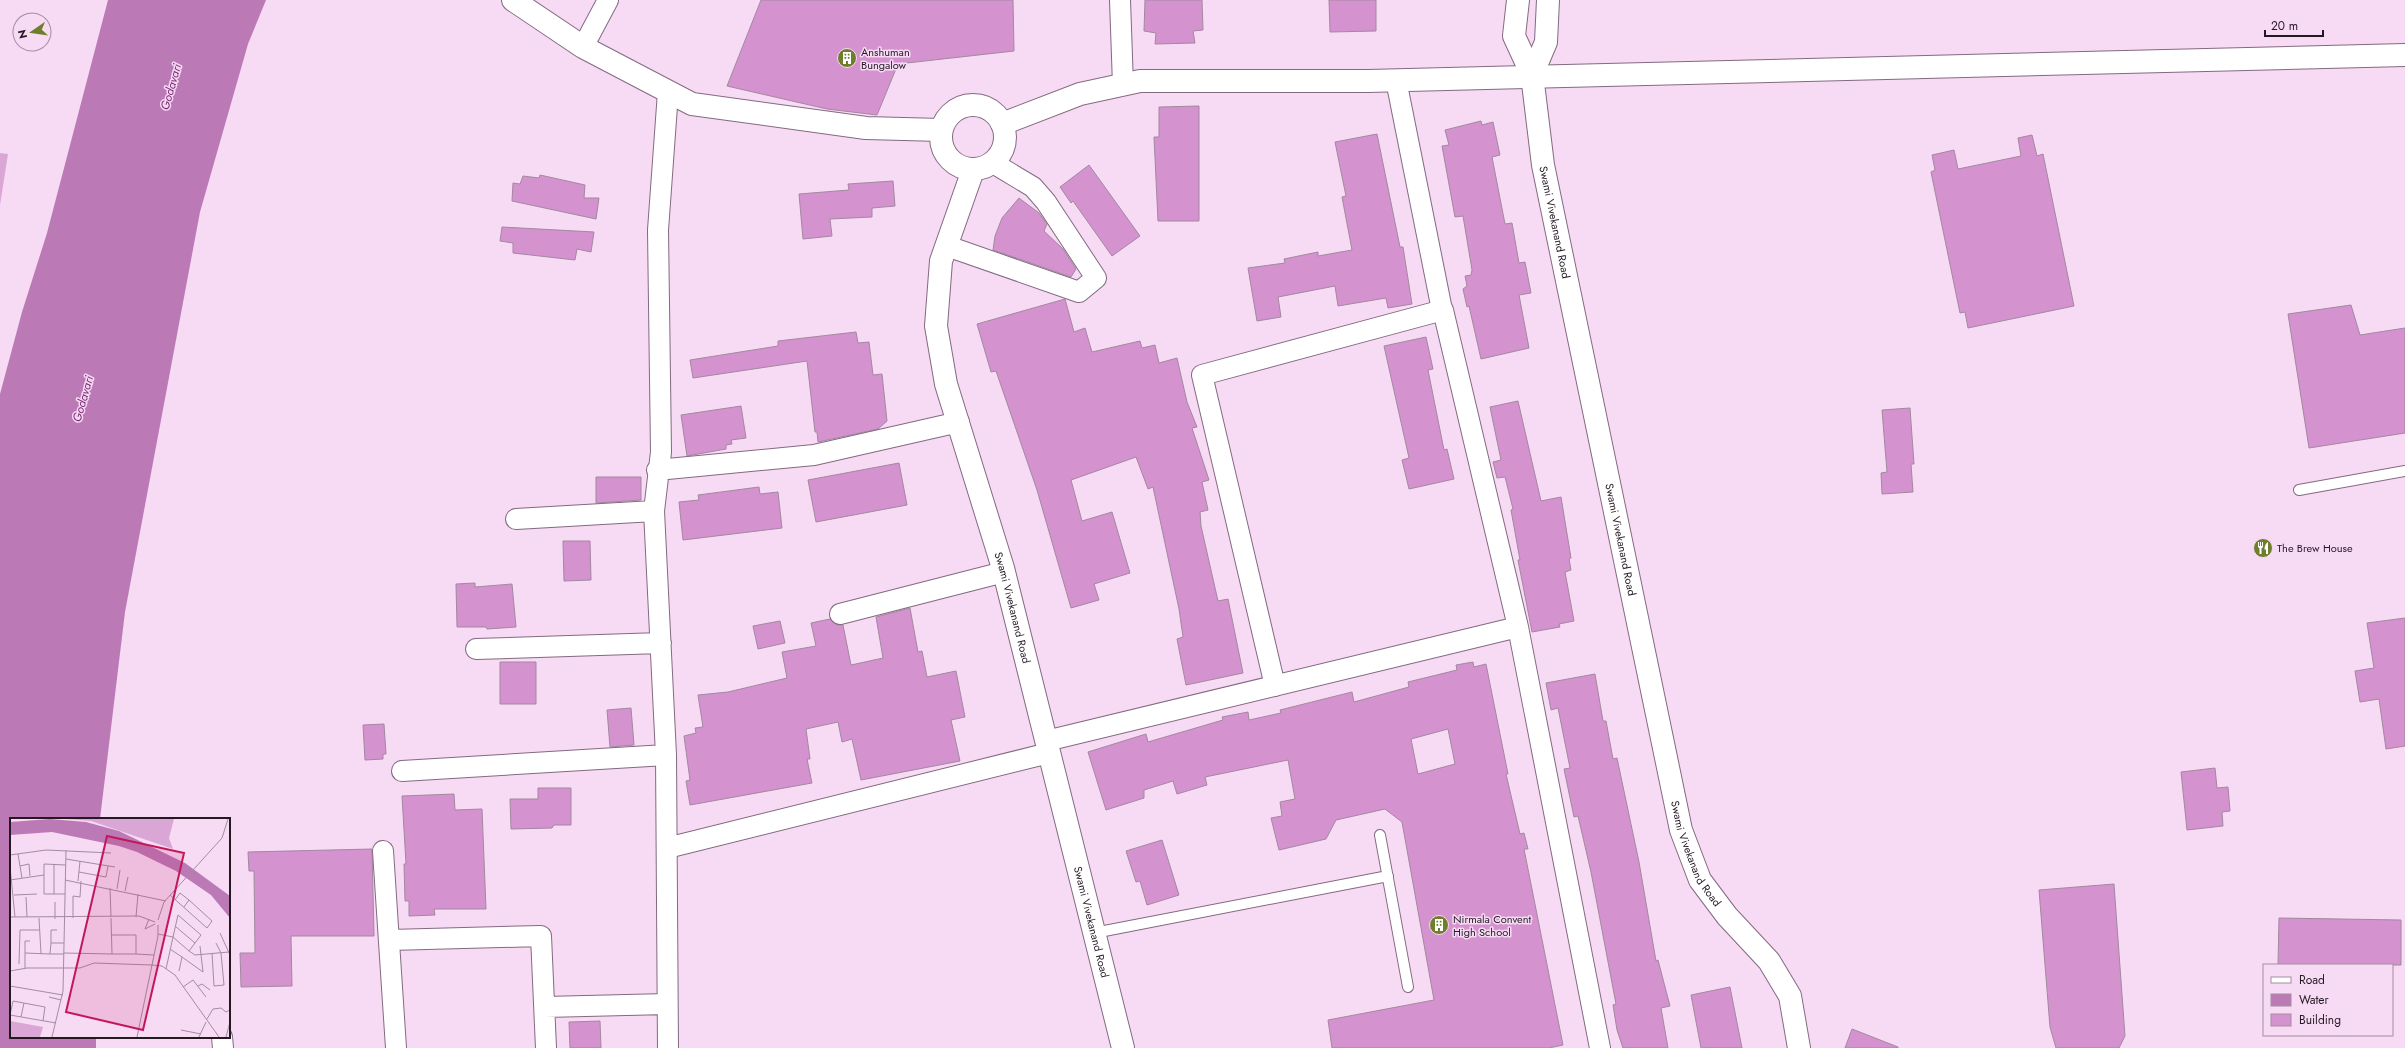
<svg xmlns="http://www.w3.org/2000/svg" width="2405" height="1048" viewBox="0 0 2405 1048" font-family="Jost,sans-serif">
<rect width="100%" height="100%" fill="#f7daf4"/>
<path fill="#daa6d5" d="M0,153L8,154L0,205Z"/>
<path fill="#bb7ab6" d="M108,0H266L248,44L200,212L125,612L100,819H11V1037H96V1048H0V394L22,312L47,233Z"/>
<path fill="#d492cf" stroke="#a388a0" fill-rule="evenodd" d="M761,0H1013L1014,51L898,64L877,115L827,109L727,86Z
M1145,0H1202L1203,30L1193,31L1195,43L1155,44L1156,33L1144,31Z
M1329,0H1376V31L1330,32Z
M1199,106V221H1158L1154,137H1159V107Z
M1481,121L1482,125L1493,122L1500,155L1492,157L1505,224L1512,223L1519,263L1525,262L1531,293L1519,295L1529,348L1481,359L1469,306L1467,307L1463,289L1467,286L1465,276L1471,275L1472,270L1463,216L1455,217L1442,146L1449,145L1445,130Z
M1377,134L1400,247H1403L1412,304L1388,308L1386,298L1338,306L1335,286L1278,297L1281,317L1257,321L1248,268L1285,263L1284,259L1318,252V256L1352,250L1342,197L1346,196L1335,142Z
M2032,135L2037,156L2043,154L2074,306L1968,328L1965,312L1960,313L1931,172L1935,170L1932,155L1954,150L1958,169L2021,156L2018,138Z
M1089,165L1140,236L1112,256L1073,201L1071,203L1060,187Z
M540,175L585,185L584,198H599L596,219L512,201L513,183L520,184L523,176L539,178Z
M893,181L895,206L872,208V217L830,219L832,236L803,239L799,194L849,190L848,184Z
M1019,198L1039,213L1047,224L1044,231L1063,249L1076,269L1071,277L993,250L995,236L1002,218Z
M502,227L594,232L591,252L577,249L575,260L513,253V243L500,241Z
M1065,299L1074,332L1085,328L1092,352L1140,341L1142,348L1155,345L1159,363L1177,358L1187,402L1197,427L1192,428L1209,480L1202,482L1208,510L1200,512L1201,526L1218,601L1228,599L1243,673L1186,685L1177,639L1183,637L1179,609L1153,487L1148,489L1136,457L1071,480L1082,521L1112,512L1130,573L1094,584L1099,600L1071,608L1037,490L996,371L991,372L977,324Z
M2351,305L2360,335L2405,328V433L2309,448L2288,314Z
M856,332L858,343L869,342L873,375L882,374L887,421L878,429L818,442L817,432H815L807,361L693,378L690,360L778,346V341Z
M1426,337L1433,369L1428,370L1444,450L1447,449L1454,479L1409,489L1402,460L1409,458L1384,346Z
M1518,401L1541,501L1561,497L1571,558L1569,559L1571,570L1565,572L1574,621L1559,624L1560,627L1532,632L1518,560H1520L1511,510L1513,509L1505,477L1497,478L1493,462L1501,460L1490,407Z
M741,406L746,438L731,440L732,444L726,445V449L687,456L681,415Z
M1910,408L1914,464H1911L1913,492L1882,494L1881,473L1887,472L1882,410Z
M899,463L907,505L816,522L808,480Z
M596,477H641V500L596,503Z
M759,487L760,494L778,492L782,528L683,540L679,502L699,500L698,495Z
M563,541H590L591,580L564,581Z
M475,583V587L512,584L516,627L487,629L486,627H457L456,584Z
M910,608L918,652L922,651L927,677L956,671L965,717L951,720L960,761L861,780L852,739L842,742L838,722L806,729L810,759H807L812,783L690,805L686,781L690,780L684,736L696,733L695,728L703,727L698,695L728,692L787,678L782,652L816,646L811,623L830,619L837,625H843L851,665L883,658L876,617Z
M2405,618V746L2386,749L2379,699L2360,702L2355,671L2374,668L2367,623Z
M780,621L785,643L758,649L753,626Z
M500,662H536V704H500Z
M1473,662L1474,667L1486,664L1508,774H1506L1520,834L1524,833L1528,849H1524L1563,1045L1549,1048H1332L1328,1020L1434,1000L1402,822L1385,809L1336,820L1326,839L1279,850L1271,818L1282,816L1280,802L1295,799L1288,760L1205,777L1207,785L1177,794L1173,781L1144,790V798L1106,810L1088,752L1146,734L1148,742L1223,720L1222,717L1248,712L1249,720L1281,713L1280,710L1352,692L1354,702L1409,687L1408,682L1457,670L1456,665ZM1448,729L1455,764L1418,774L1411,739Z
M1595,674L1603,721H1606L1613,759L1617,758L1639,862L1656,961L1658,960L1670,1006L1661,1008L1668,1048H1623L1617,1030L1613,1005L1616,1004L1591,872L1578,816L1574,817L1564,769L1570,768L1558,708L1551,710L1546,683Z
M631,708L634,745L610,747L607,710Z
M384,724L386,754H383V759L365,760L363,725Z
M2215,768L2217,788L2228,787L2230,811L2222,812L2223,826L2187,830L2181,772Z
M538,788H571V825H554L552,828L511,829L510,799H538Z
M454,794L455,810L482,809L486,909H434L435,915L409,916V901H405L404,864H406L402,796Z
M1162,840L1179,895L1147,905L1140,881L1136,882L1126,851Z
M372,849L374,936H291L292,986L241,987L240,953H255L254,871H249L248,852Z
M2114,884L2125,1036L2119,1048H2056L2050,1027L2039,890Z
M2279,918L2401,920V965H2278Z
M1730,987L1742,1048H1701L1691,995Z
M600,1021L601,1048H570L569,1022Z
M1852,1029L1898,1047V1048H1845Z"/>
<g fill="none" stroke-linecap="round" stroke-linejoin="round">
<g stroke="#836a81" stroke-width="12">
<path id="lane" d="M2299,490L2405,471
M1380,835L1408,987
M1094,933L1388,876"/>
</g>
<g stroke="#836a81" stroke-width="22">
<path id="street" d="M1120,0L1123,85
M583,47L608,0
M1396,80L1442,310
M947,246L1079,292L1096,278L1046,202L1033,187L993,163
M657,470L814,455L959,422
M516,519L654,511
M840,614L1004,572
M476,649L661,643
M1275,686L1202,375L1443,310L1518,627
M1046,741L1518,627L1600,1048
M402,771L666,755
M667,848L1049,753
M383,851L396,1048
M390,940L541,936L546,1048
M545,1007L667,1004
M222,1037L223,1048
M668,1048L666,755L654,511L661,452L658,230L668,92"/>
</g>
<g stroke="#836a81" stroke-width="24">
<g id="secondary">
<path d="M513,0L583,47L692,104L866,128L941,130"/>
<path d="M1518,0L1514,36L1532,75"/>
<path id="s1" d="M1548,0L1546,42L1532,75L1543,165L1681,830L1700,880L1727,916L1769,961L1790,996L1799,1048"/>
<circle cx="973" cy="137" r="32"/>
<path d="M1002,124L1080,94L1140,81H1368L2405,55"/>
<path id="s2" d="M973,170L941,261L936,326L946,384L1003,568L1123,1048"/>
</g>
</g>
<use href="#lane" stroke="#fff" stroke-width="10"/>
<use href="#street" stroke="#fff" stroke-width="20"/>
<use href="#secondary" stroke="#fff" stroke-width="22"/>
</g>
<defs>
<g id="building-disc" transform="scale(1)"><circle r="9.5" fill="#6e7e2d" stroke="#f7daf4"/><path d="M-4-6H4V6H1V3H-1V6H-4ZM-2.5-4.3h1.7v1.8h-1.7ZM.8-4.3h1.7v1.8H.8ZM-2.5-1h1.7V.8h-1.7ZM.8-1h1.7V.8H.8Z" fill="#fff"/></g>
<g id="restaurant-disc" transform="scale(1)"><circle r="9.5" fill="#6e7e2d" stroke="#f7daf4"/><path d="M-5-6h1v4h1v-4h1v4h1v-4h1v5L-1.5 .5V6h-2V.5L-5-1ZM5-6V6H3V1.5H1.5Q1.5-4 5-6Z" fill="#fff"/></g>
</defs>
<g fill-rule="evenodd">
<use href="#building-disc" x="847" y="58"/>
<use href="#restaurant-disc" x="2263" y="548"/>
<use href="#building-disc" x="1439" y="925"/>
</g>
<g text-anchor="middle" dominant-baseline="central" stroke-width="3" stroke-linejoin="round" paint-order="stroke">
<g font-size="11" fill="#241923" stroke="#f7daf4" text-anchor="start">
<text x="861" y="52">Anshuman<tspan x="861" dy="13">Bungalow</tspan></text>
<text x="2277" y="548">The Brew House</text>
<text x="1453" y="919">Nirmala Convent<tspan x="1453" dy="13">High School</tspan></text>
</g>
<g font-size="11" fill="#241923" stroke="#f7daf4">
<text stroke="none"><textPath href="#s1" startOffset="227">Swami Vivekanand Road</textPath></text>
<text stroke="none"><textPath href="#s1" startOffset="551">Swami Vivekanand Road</textPath></text>
<text stroke="none"><textPath href="#s2" startOffset="454">Swami Vivekanand Road</textPath></text>
<text stroke="none"><textPath href="#s1" startOffset="875">Swami Vivekanand Road</textPath></text>
<text stroke="none"><textPath href="#s2" startOffset="778">Swami Vivekanand Road</textPath></text>
</g>
<g font-size="12" font-style="italic" fill="#782a74" stroke="#f7daf4">
<text transform="translate(171 87) rotate(-74)">Godavari</text>
<text transform="translate(83 399) rotate(-74)">Godavari</text>
</g>
</g>
<g transform="translate(10 818)">
<rect width="220" height="220" fill="#f7daf4"/>
<path d="M57,1H164L159,20L163,31L81,3ZM0,203L33,209L30,219H0Z" fill="#daa6d5"/>
<path d="M40,1L76,4L109,13L175,45L220,78V100L201,77L166,53L127,34L109,28L42,14L0,17V4Z" fill="#bb7ab6"/>
<path fill="none" stroke="#a38da0" stroke-width="1" d="M8,36L12,60M0,37L36,32L101,35M56,41L105,49M10,48L19,46L20,58M0,49L5,99M69,54L96,59L98,48M0,62L34,57M55,62L156,83M68,63L70,43M100,70L101,99M107,71L110,52M115,73L118,59M44,76V46M55,76H34V46L56,47M4,77L27,76M160,77L197,110L202,103L179,82L174,89M16,79L17,99M165,82L170,75L179,82M0,99L129,98L145,104M126,99L128,76M29,100L31,136M63,100V78L70,79L71,63M45,101V84M139,101L135,111L145,106M148,102L154,84L212,20L218,1M165,108L185,125M47,112H41V125H54M210,115L220,137M148,116L163,119L179,133L191,117L168,97L163,119L156,151M102,117H126V136H102M41,125L40,136H54M160,131L172,139L169,153M179,133L185,137L219,134M15,135V123H20M54,135L102,136L101,100M202,135L204,168L214,167L211,135L206,125M126,136L144,137M172,139L193,154L190,128M9,146L10,112H30M142,147L152,148L165,157L209,219M142,147L148,118V107M15,150V135L40,136M0,153L17,150H70L84,145L142,147L127,219M0,168L53,177M188,168L192,166L200,172M173,169L183,162L196,179M39,179L51,182M0,197L3,183L35,189L33,203M0,197L46,205M11,199L14,185M197,201L203,191L211,190L216,194L220,192M171,212L191,216M42,219L53,173L56,32M189,219L196,204M216,219L220,204"/>
<path fill="#c2185b" fill-opacity="0.15" stroke="#c2185b" stroke-width="2" d="M97,18L174,35L133,212L56,194Z"/>
<rect width="220" height="220" fill="none" stroke="#241923" stroke-width="2"/>
</g>
<rect x="2263" y="964" width="130" height="72" fill="#f7daf4" stroke="#a38da0"/>
<rect x="2271" y="977" width="20" height="6" fill="#ffffff" stroke="#a38da0"/>
<text x="2299" y="984" font-size="12" fill="#241923">Road</text>
<rect x="2271" y="994" width="20" height="12" fill="#bb7ab6" stroke="#a38da0"/>
<text x="2299" y="1004" font-size="12" fill="#241923">Water</text>
<rect x="2271" y="1014" width="20" height="12" fill="#d492cf" stroke="#a38da0"/>
<text x="2299" y="1024" font-size="12" fill="#241923">Building</text>
<g transform="translate(32 32) rotate(257)"><circle r="19" fill="#f7daf4" stroke="#a38da0"/>
<path d="M0-3L7 15L0 10L-7 15Z" fill="#6e7e2d"/>
<text y="-6" font-size="11" font-weight="bold" text-anchor="middle" fill="#241923">N</text>
</g>
<path d="M2265 30v6h58v-6" fill="none" stroke="#241923" stroke-width="2"/>
<text x="2271" y="30" font-size="12" fill="#241923" stroke="#f7daf4" stroke-width="3" paint-order="stroke">20 m</text>
</svg>
